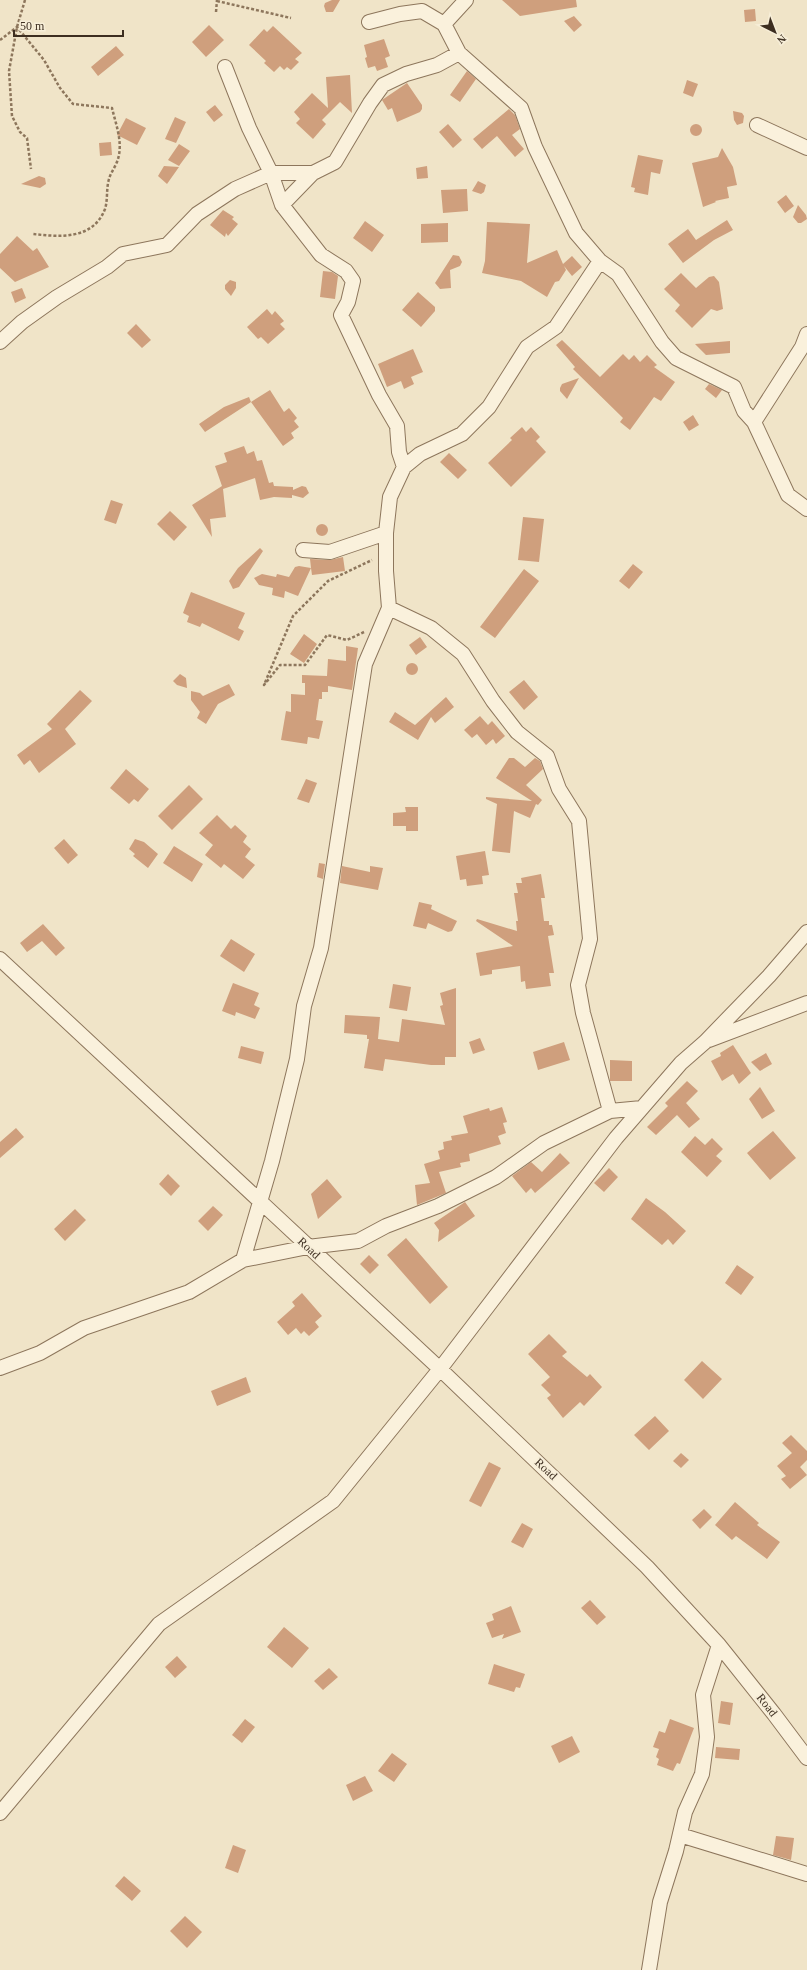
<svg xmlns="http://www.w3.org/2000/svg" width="807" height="1970" viewBox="0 0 807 1970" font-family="Georgia,serif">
<rect width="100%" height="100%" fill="#f0e4c8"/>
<path fill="#cf9f7d" d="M332,0H340L333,12H326L324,6L325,3Z
M502,0H576L577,7L520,16Z
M755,9L756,21L745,22L744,10Z
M574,16L582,25L574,32L564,21Z
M209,25L224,40L206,57L192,42Z
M273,26L302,53L295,59L299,62L291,70L287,67L284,70L280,66L274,72L264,63L266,61L249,45L264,29L267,32Z
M384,39L390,56L385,58L388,67L377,71L375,66L368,68L365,58L367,57L364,45Z
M116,46L124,55L98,76L91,67Z
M467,71L476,79L460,102L450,95Z
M350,75L352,113L340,102L322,120L326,124L313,139L296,123L300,119L294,112L312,93L328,108L326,77Z
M687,80L698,84L693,97L683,93Z
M407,83L422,105V109L420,112L397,122L392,108L388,110L382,100Z
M215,105L223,115L214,122L206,112Z
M509,109L515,115L520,129L512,135L524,149L515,157L497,136L482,149L473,139Z
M733,111L742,113L744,116L743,123L737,125L734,120Z
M175,117L186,122L176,143L165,139Z
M126,118L146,128L137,145L117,135Z
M448,124L462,140L453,148L439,132Z
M690 130a6 6 0 1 1 12 0a6 6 0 1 1-12 0Z
M111,142L112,155L100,156L99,143Z
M179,144L190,151L179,166L168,160Z
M722,148L733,167L737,185L727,187L729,198L715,201L716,202L703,207L692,163L718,157Z
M638,155L663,160L660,174L651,172L648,195L634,192L635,188L631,187Z
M164,166L179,167L167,184L158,176Z
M427,166L428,178L417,179L416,168Z
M39,176L45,178L46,184L40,188L21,184Z
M478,181L486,185L484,192L481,194L472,191Z
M467,189L468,211L443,213L441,190Z
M786,195L794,206L785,213L777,202Z
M798,205L806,215L807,219L801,223H798L793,217Z
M223,210L234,217L232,219L238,224L228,236L226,233L225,237L210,225Z
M727,220L733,230L714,240L683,263L668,244L688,229L696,240Z
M365,221L384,235L372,252L353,238Z
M487,222L530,224L527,263L557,250L563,264L572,256L582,267L572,276L564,266L566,270L559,281L555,282L547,297L521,281L482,273L485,261Z
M448,223V242L421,243V224Z
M17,236L33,251L37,248L49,267L15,282L0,268V254Z
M453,255L459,256L462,262L460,266L450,270L451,288L440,289L435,283Z
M323,271L332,272L338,276L335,299L320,297Z
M681,273L696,288L709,277L714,276L719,282L723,309L717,311L711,309L692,328L675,311L680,305L664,289Z
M230,280L236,282V288L231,296L225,289V285Z
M22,288L26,298L15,303L11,292Z
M418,292L435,307V311L421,327L402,310Z
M267,309L272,315L275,311L284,321L280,324L285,329L268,344L261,337L258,339L247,327Z
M136,324L151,340L142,348L127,333Z
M562,340L600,377L623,354L629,360L634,355L640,362L647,355L657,365L654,367L675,382L661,401L654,397L630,430L620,422L623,418L573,369L575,367L556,345Z
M730,341V353L706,355L695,344Z
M413,349L423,372L411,377L414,384L404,389L401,381L387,387L378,364Z
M579,378L567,399L560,391V388L562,384Z
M709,384L722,390L716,398L705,389Z
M270,390L284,412L289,408L297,418L294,421L299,427L291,433L294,438L283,446L251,402L205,432L199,424L224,407L249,397L251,402Z
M693,415L699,425L689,431L683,422Z
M522,427L526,432L531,427L540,437L536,441L546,452L511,487L488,463L512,440L510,438Z
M244,446L247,454L254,451L257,461L262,460L269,483L273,482L274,486L293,487V490L302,486L306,487L309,493L303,498L292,495V498L274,497L260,500L255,478L223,489L226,517L210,519L212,537L192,505L222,486L215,466L227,462L224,453Z
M449,453L467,470L458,479L440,462Z
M111,500L123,504L116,524L104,520Z
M170,511L187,527L174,541L157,524Z
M523,517L544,519L539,562L518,560Z
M316 530a6 6 0 1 1 12 0a6 6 0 1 1-12 0Z
M260,548L263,551L239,587L233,589L229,581L238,568Z
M343,557L345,571L312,575L311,568L298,596L285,591L284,598L272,595L273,588L259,585L254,578L262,574L276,577L277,574L289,577L295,567L299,566L311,568L310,559L330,560Z
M633,564L643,572L629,589L619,581Z
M524,569L539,581L495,638L480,627Z
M191,592L245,613L238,628L244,631L239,641L202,623L200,627L187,622L189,616L183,613Z
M304,634L317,644L304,663L290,654Z
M420,637L427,647L416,655L409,645Z
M346,646L358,648L352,690L328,686V692H322V699H319L316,720L323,721L319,739L308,737L307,744L281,740L286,711L291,712V694L305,695V683H302V675L327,676L328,659L346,661Z
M406 669a6 6 0 1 1 12 0a6 6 0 1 1-12 0Z
M180,674L186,678L187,688L177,685L173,681Z
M524,680L538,697L524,710L509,692Z
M229,684L235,695L218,704L206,724L197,718L200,712L191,700V691L200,693L203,696Z
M80,690L92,701L65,729L76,744L39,773L30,760L24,765L17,755L52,729L47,724Z
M446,697L454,707L435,723L431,717L418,740L389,722L395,712L415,725Z
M480,716L488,725L492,721L505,736L496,744L493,739L486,745L477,734L472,738L464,730Z
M509,758H514L525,767L535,758L540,761L543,769L526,785L542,800L538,805L536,804L530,818L514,811L510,853L492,851L497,804L486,799V797L532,801L496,778Z
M126,769L149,789L138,802L134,799L129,804L110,788Z
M306,779L317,783L309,803L297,799Z
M189,785L203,799L172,830L158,816Z
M405,807H418V831H406V826H393V813L406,812Z
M217,815L231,829L235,825L247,836L243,842L251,849L245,857L255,865L243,879L224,864L221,868L205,855L213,845L199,833Z
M64,839L78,855L68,864L54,848Z
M135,839L144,842L158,854L148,868L133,856L135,854L129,849Z
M174,846L203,864L192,882L163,863Z
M485,851L489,875L482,876L483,884L467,886L466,879L460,880L456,856Z
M319,863L325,864L323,879L317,877Z
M342,866L370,872V866L383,868L378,890L340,883Z
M541,874L545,898H541L544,921H549V925H552L554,935L548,936L554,973H549L551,986L526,989L525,981L521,982L520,966L492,970V974L480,976L476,953L513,946L476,921L477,919L517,931L516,921H518L514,893H518L516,883H522L521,878Z
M419,902L432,905L431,909L457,921L452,931L448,932L428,923L426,929L413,926Z
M43,924L65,948L56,956L42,941L27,952L20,943Z
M231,939L255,954L244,972L220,956Z
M233,983L259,993L254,1005L260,1008L255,1019L236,1012L235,1016L222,1011Z
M393,984L411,987L407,1011L389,1008Z
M456,988V1057H445V1065H431L385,1059L383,1071L364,1068L369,1039H367V1035L344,1033L345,1015L380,1017L378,1039L399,1042L402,1019L445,1025L440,1006L443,1005L440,993Z
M480,1038L485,1050L473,1054L469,1042Z
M564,1042L570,1060L538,1070L533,1052Z
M733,1045L751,1073L739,1084L733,1074L722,1081L711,1061L721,1056L720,1053Z
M241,1046L264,1052L261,1064L238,1058Z
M766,1053L772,1064L760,1071L751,1062Z
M610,1060L632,1061V1081H610Z
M687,1081L698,1091L686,1103L700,1119L689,1128L677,1115L656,1135L647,1127L668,1106L665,1103Z
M760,1087L775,1111L762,1119L749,1099Z
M502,1107L507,1122L503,1123L506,1133L498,1136L501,1144L469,1154L470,1161L460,1163L461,1167L439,1172L446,1193L417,1205L415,1185L430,1183L424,1164L440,1159L438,1151L444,1149L443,1142L452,1140L451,1136L468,1133L463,1116L489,1108L490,1111Z
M16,1128L24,1137L0,1158V1142Z
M773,1131L796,1158L770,1180L747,1153Z
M695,1136L705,1145L712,1138L723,1149L716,1156L722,1161L707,1177L681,1152Z
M560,1153L570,1163L535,1193L531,1188L526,1193L512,1176L531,1162L542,1172Z
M609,1168L618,1177L604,1192L594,1183Z
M168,1174L180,1186L171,1196L159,1184Z
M327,1179L342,1197L318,1219L311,1194Z
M646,1198L665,1212L686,1231L673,1245L668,1239L662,1245L631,1219Z
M465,1202L475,1216L438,1242L439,1230L434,1223Z
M213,1206L223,1215L208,1231L198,1221Z
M75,1209L86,1220L65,1241L54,1229Z
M406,1238L448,1287L430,1304L387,1255Z
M369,1255L379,1265L370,1274L360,1264Z
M737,1265L754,1277L741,1295L725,1283Z
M302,1293L322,1316L315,1322L319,1327L309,1336L304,1331L301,1334L296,1328L288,1335L277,1322L295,1306L292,1302Z
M549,1334L567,1352L562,1356L587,1377L590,1374L602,1387L584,1406L580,1402L563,1418L547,1398L551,1395L541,1385L550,1377L528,1354Z
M702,1361L722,1379L703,1399L684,1380Z
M246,1377L251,1392L217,1406L211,1391Z
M655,1416L669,1431L649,1450L634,1435Z
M791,1435L807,1451V1460L800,1467L807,1475L790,1489L781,1479L786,1476L777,1466L792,1453L782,1443Z
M681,1453L689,1460L681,1468L673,1461Z
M489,1462L501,1468L481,1507L469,1501Z
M735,1502L759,1523L757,1525L780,1542L767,1559L736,1536L732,1540L715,1525Z
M704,1509L712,1517L700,1529L692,1520Z
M522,1523L533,1529L523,1548L511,1542Z
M590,1600L606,1617L597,1625L581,1608Z
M511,1606L521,1632L502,1639L504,1634L492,1638L486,1623L494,1620L492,1614Z
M284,1627L309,1648L292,1668L267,1647Z
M177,1656L187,1667L175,1678L165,1667Z
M494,1664L525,1674L520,1688L516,1687L514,1692L488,1684Z
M329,1668L338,1677L323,1690L314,1681Z
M721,1701L733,1703L730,1725L718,1723Z
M245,1719L255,1727L242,1743L232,1735Z
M670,1719L694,1728L680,1764L677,1763L673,1771L657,1765L659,1759L656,1757L659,1749L653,1747L659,1731L665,1733Z
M572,1736L580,1752L559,1763L551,1746Z
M716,1747L740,1749L739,1760L715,1758Z
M392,1753L407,1764L394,1782L378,1771Z
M365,1776L373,1791L353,1801L346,1785Z
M776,1836L794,1838L791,1860L773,1855Z
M233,1845L246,1850L238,1873L225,1868Z
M124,1876L141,1891L132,1901L115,1886Z
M185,1916L202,1932L187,1948L170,1931Z"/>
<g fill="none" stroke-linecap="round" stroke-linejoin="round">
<g stroke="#8d765c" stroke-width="16">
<path id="minor" d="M369,22L400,14L422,11L444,24
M459,53L521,108L535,147L576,233L600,261L618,274L662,342L676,358L734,387L744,411L754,422L788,495L807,509
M225,67L249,128L271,173H313L335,162L370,103L383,85L406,74L437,65L459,53L444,24L466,0
M757,125L807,148
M313,173L282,205L321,255L346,271L353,281L348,302L341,315L379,395L397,426L399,452L404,467
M0,342L22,322L57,297L107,267L123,254L167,245L197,214L235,189L271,173L282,205
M754,422L802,347L807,334
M303,550L330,552L386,533
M389,608L431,628L463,654L493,701L517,732L547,756L559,789L579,821L590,939L578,985L583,1013L610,1111L642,1108
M0,959L440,1369L647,1567L719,1645L774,1714L807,1758
M709,1040L807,1003
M243,1260L272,1161L297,1059L304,1006L321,948L365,664L389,608L386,571V533L390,497L404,467L420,454L462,434L489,407L527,347L556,327L600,261
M0,1368L40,1353L84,1328L189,1292L243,1260L308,1247L358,1241L386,1226L438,1206L496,1177L544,1143L610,1111
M0,1813L159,1624L333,1501L440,1369L616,1138L681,1063L705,1042L769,976L807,932
M680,1835L807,1874
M649,1970L660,1902L676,1851L685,1812L702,1774L707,1737L703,1695L719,1645"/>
</g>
<path stroke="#8d765c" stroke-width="2.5" stroke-dasharray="3 2" stroke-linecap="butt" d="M25,0L17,27L9,71L12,116L20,132L27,138L31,169
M217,1L291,18
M216,12L217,0
M0,40L17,27L44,60L60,88L73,104L112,108C116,125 123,142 118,159C116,166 111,172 109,179C106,189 108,200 105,209C93,240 60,237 33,234
M364,632L347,640L327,635L305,665H280L264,685L293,616L328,581L372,560"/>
<use href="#minor" stroke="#faf1dc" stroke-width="14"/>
</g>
<g text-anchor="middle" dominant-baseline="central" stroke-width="3.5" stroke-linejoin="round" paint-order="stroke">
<g font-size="12" fill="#3d2e20" stroke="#f7eed8">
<text transform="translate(309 1248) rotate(43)">Road</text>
<text transform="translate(546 1469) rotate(43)">Road</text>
<text transform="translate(767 1705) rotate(52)">Road</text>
</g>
</g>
<g transform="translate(775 32) rotate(138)" stroke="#f7eed8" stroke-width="3" paint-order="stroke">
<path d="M0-3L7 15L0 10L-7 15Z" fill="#3d2e20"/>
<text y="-6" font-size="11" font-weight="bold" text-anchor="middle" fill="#3d2e20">N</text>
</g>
<path d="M14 30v6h109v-6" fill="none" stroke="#3d2e20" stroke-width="2"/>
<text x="20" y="30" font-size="12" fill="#3d2e20" stroke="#f7eed8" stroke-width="3" paint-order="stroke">50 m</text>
</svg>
